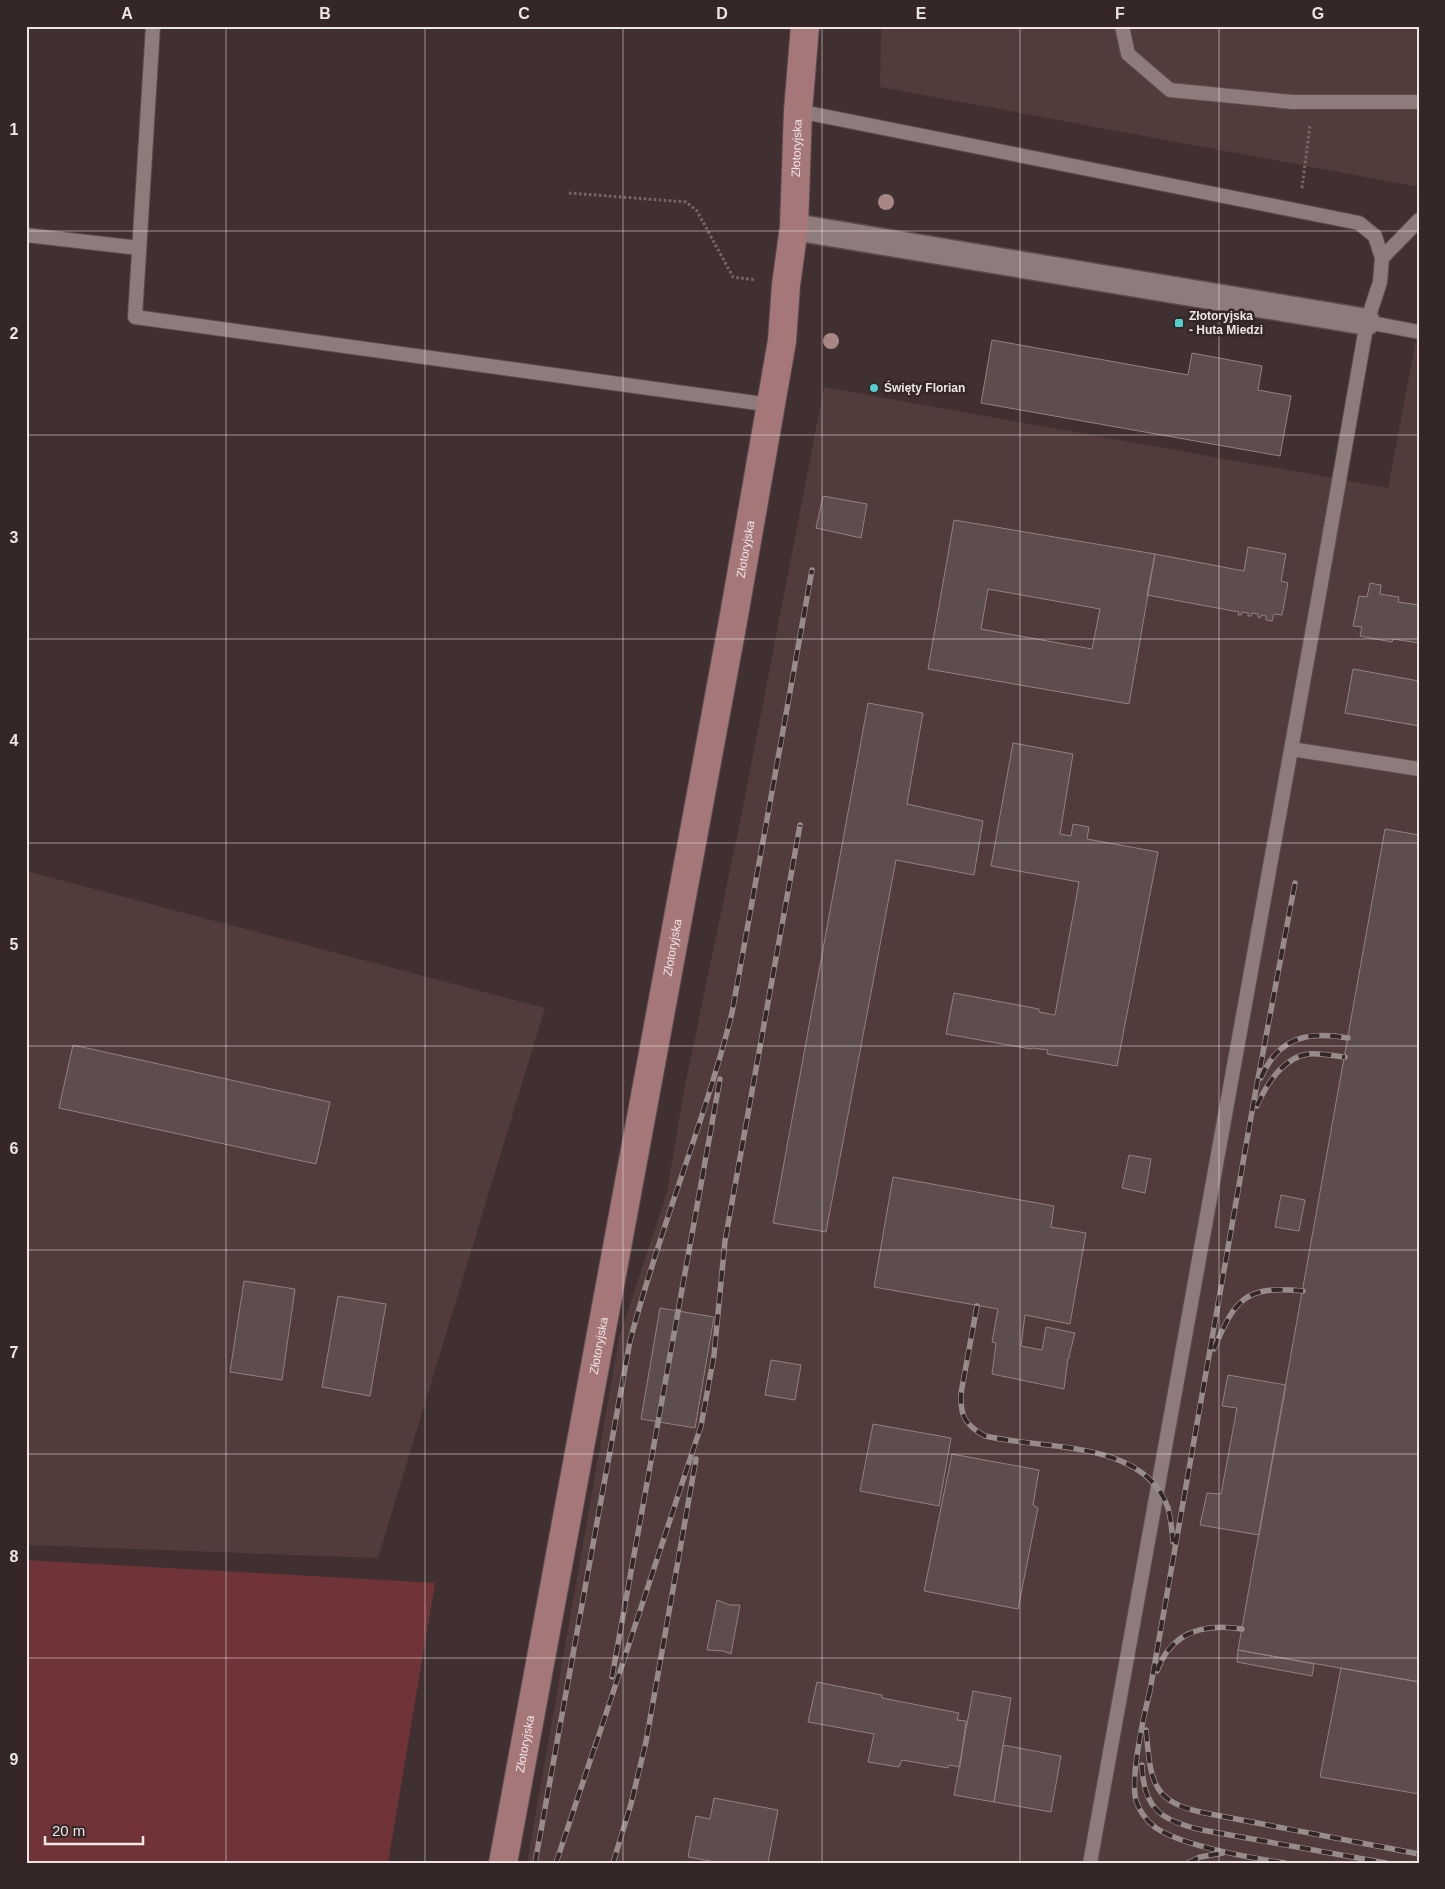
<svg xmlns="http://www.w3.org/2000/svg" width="1445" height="1889" viewBox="0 0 1445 1889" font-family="Arial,sans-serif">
<rect width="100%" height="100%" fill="#403031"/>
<path fill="#513b3b" d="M881,26H1419V187L880,87Z
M1419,323V1863H527L619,1338L667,1192L684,1090L742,812L824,387L1388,488Z
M26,871L545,1008L378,1558L26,1545Z"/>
<path fill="#703438" d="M26,1560L435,1583L388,1863H26Z"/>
<path fill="#5d4d4d" stroke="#938181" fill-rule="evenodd" d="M992,340L1188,375L1192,353L1262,366L1258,390L1291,396L1280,456L981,403Z
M823,496L867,504L861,538L816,528Z
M954,520L1155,554L1129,704L928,669ZM988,589L1100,609L1092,649L981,629Z
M1248,547L1286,554L1281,581L1288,583L1282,615L1274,614L1272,621L1266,620V616L1262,615L1260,618L1258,617V614L1252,613L1251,616H1248V613L1242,612L1241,615H1238L1239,612L1147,595L1155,554L1244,571Z
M1370,583L1381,585L1380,594L1399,597L1398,602L1419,605V643L1393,639L1392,642L1360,636L1362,627L1353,626L1359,596L1367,597Z
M1353,669L1419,681V726L1345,713Z
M868,703L923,713L907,804L983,821L974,875L896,860L826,1232L773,1223Z
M1013,743L1073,754L1060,834L1071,836L1073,824L1089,827L1087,839L1158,852L1117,1066L1047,1054L1048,1050L1032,1048L1031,1049L946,1034L954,993L1039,1009V1012L1055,1015L1079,882L991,866Z
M1385,829L1419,835V1682L1238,1650Z
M73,1045L330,1102L316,1164L59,1108Z
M1129,1155L1151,1159L1145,1193L1122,1188Z
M893,1177L1054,1206L1051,1227L1086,1233L1070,1324L1025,1315L1021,1346L1042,1350L1046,1327L1075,1333L1069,1356L1070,1357L1068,1358L1064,1389L992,1374L996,1343L992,1342L998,1309L874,1287Z
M1281,1195L1305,1200L1299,1231L1275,1227Z
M244,1281L295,1289L282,1380L230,1372Z
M338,1296L386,1304L370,1396L322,1387Z
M660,1308L714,1317L695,1428L641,1419Z
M771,1360L801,1365L795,1400L765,1395Z
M1228,1375L1286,1385L1259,1535L1200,1525L1207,1493L1221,1494L1237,1408L1222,1406Z
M873,1424L951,1438L939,1506L860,1491Z
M952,1454L1039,1470L1033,1505L1038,1508L1018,1609L924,1591Z
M717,1600L730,1605H740L731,1654L723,1651L707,1650Z
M1238,1650L1314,1664L1312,1676L1237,1662Z
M1341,1668L1419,1682V1794L1320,1777Z
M817,1682L882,1695V1698L959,1713L957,1720L966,1721L960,1767L949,1765L948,1768L902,1760L899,1767L868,1762L874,1734L808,1722Z
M973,1691L1011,1698L994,1802L954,1795Z
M1003,1745L1061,1756L1051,1812L994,1802Z
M714,1798L778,1810L768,1863H721L688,1857L696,1816L710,1819Z"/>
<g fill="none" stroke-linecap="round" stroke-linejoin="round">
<g stroke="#5a4d4e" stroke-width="16">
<path id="service" d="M153,26L135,317L771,405
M1122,26L1128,54L1170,90L1292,102H1419
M798,111L1359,223L1375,236L1382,258L1380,282L1367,322L1320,589L1090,1863
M26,235L139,248
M1382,258L1419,220
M1367,322L1419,332
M1291,749L1419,769"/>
</g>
<g stroke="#5a4d4e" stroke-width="29">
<path id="minor" d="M794,227L1367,322"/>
</g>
<g stroke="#5a4d4e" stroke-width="30">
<g id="secondary">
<path id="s1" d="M503,1863L733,621L782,341L786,285L794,227L798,111L805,26"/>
</g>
</g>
<path stroke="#766869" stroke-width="3" stroke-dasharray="2.5 2.5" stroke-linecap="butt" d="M1302,188L1310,125
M569,193L686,202L697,211L733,277L756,280"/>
<use href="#service" stroke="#8e7c7c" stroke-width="14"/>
<use href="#minor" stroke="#8e7c7c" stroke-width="26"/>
<use href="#secondary" stroke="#a67779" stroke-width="28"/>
<g stroke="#988b8c" stroke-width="5.5">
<path id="rail" d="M1261,1078C1278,1037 1308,1031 1348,1038
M1257,1106C1266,1085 1283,1057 1309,1054C1320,1053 1333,1056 1345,1057
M977,1306L961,1393C960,1416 965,1425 985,1436C1043,1450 1144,1439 1168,1508C1171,1519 1172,1531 1173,1542
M1214,1349C1235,1299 1245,1285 1303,1291
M1157,1671C1171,1632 1204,1623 1242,1629
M612,1677L720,1079
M1150,1690C1144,1714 1130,1778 1136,1800C1139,1811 1147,1821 1156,1828C1183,1846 1251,1858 1285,1863
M1149,1696L1254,1100L1295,883
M1146,1730C1151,1780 1150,1802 1205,1813L1419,1854
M595,1747L701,1426L714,1355L725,1241L800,825
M1142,1765C1143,1809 1162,1821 1202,1830L1386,1863
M535,1863L630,1341C659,1230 704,1124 732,1013L812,570
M556,1863L597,1740
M613,1863L631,1804L646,1742L696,1459
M1188,1863L1200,1857L1223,1853"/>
</g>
<use href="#rail" stroke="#352727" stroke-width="4" stroke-dasharray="11" stroke-linecap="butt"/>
</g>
<g fill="#a88686">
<circle cx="886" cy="202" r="8"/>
<circle cx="831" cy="341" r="8"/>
</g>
<path fill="none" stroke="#efe5e5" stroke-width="1" stroke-opacity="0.55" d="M226,26V1863M425,26V1863M623,26V1863M822,26V1863M1020,26V1863M1219,26V1863M26,231H1419M26,435H1419M26,639H1419M26,843H1419M26,1046H1419M26,1250H1419M26,1454H1419M26,1658H1419"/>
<g fill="#52cdd0" stroke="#352727" stroke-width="2">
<rect x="1174" y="318" width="10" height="10" rx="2.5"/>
<circle cx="874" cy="388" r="5"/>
</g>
<g text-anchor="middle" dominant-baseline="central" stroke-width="5" stroke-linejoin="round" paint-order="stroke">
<g font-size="12" fill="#efe5e5" stroke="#352727">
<text stroke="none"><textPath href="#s1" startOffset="1741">Złotoryjska</textPath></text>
<text stroke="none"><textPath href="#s1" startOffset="1336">Złotoryjska</textPath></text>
<text stroke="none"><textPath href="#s1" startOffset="931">Złotoryjska</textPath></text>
<text stroke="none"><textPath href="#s1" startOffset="526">Złotoryjska</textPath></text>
<text stroke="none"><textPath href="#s1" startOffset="121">Złotoryjska</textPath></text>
</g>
<g font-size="12" font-weight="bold" fill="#efe5e5" stroke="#352727" text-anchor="start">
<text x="1189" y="316">Złotoryjska<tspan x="1189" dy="14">- Huta Miedzi</tspan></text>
<text x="884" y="388">Święty Florian</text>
</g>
</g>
<rect width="1445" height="1889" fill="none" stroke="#352727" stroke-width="55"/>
<path d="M45 1836v8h98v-8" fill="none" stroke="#efe5e5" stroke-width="2.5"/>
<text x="52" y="1836" font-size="15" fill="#efe5e5" stroke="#352727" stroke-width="4" paint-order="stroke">20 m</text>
<rect x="28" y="28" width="1390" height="1834" fill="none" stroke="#efe5e5" stroke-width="2"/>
<g font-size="16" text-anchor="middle" font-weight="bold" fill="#efe5e5">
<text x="127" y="19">A</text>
<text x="325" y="19">B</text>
<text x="524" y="19">C</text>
<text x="722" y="19">D</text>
<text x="921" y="19">E</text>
<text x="1120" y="19">F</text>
<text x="1318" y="19">G</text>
<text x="14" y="135">1</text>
<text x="14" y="339">2</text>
<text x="14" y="543">3</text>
<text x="14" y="746">4</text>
<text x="14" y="950">5</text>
<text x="14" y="1154">6</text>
<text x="14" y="1358">7</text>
<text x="14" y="1562">8</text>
<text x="14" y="1765">9</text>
</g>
</svg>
